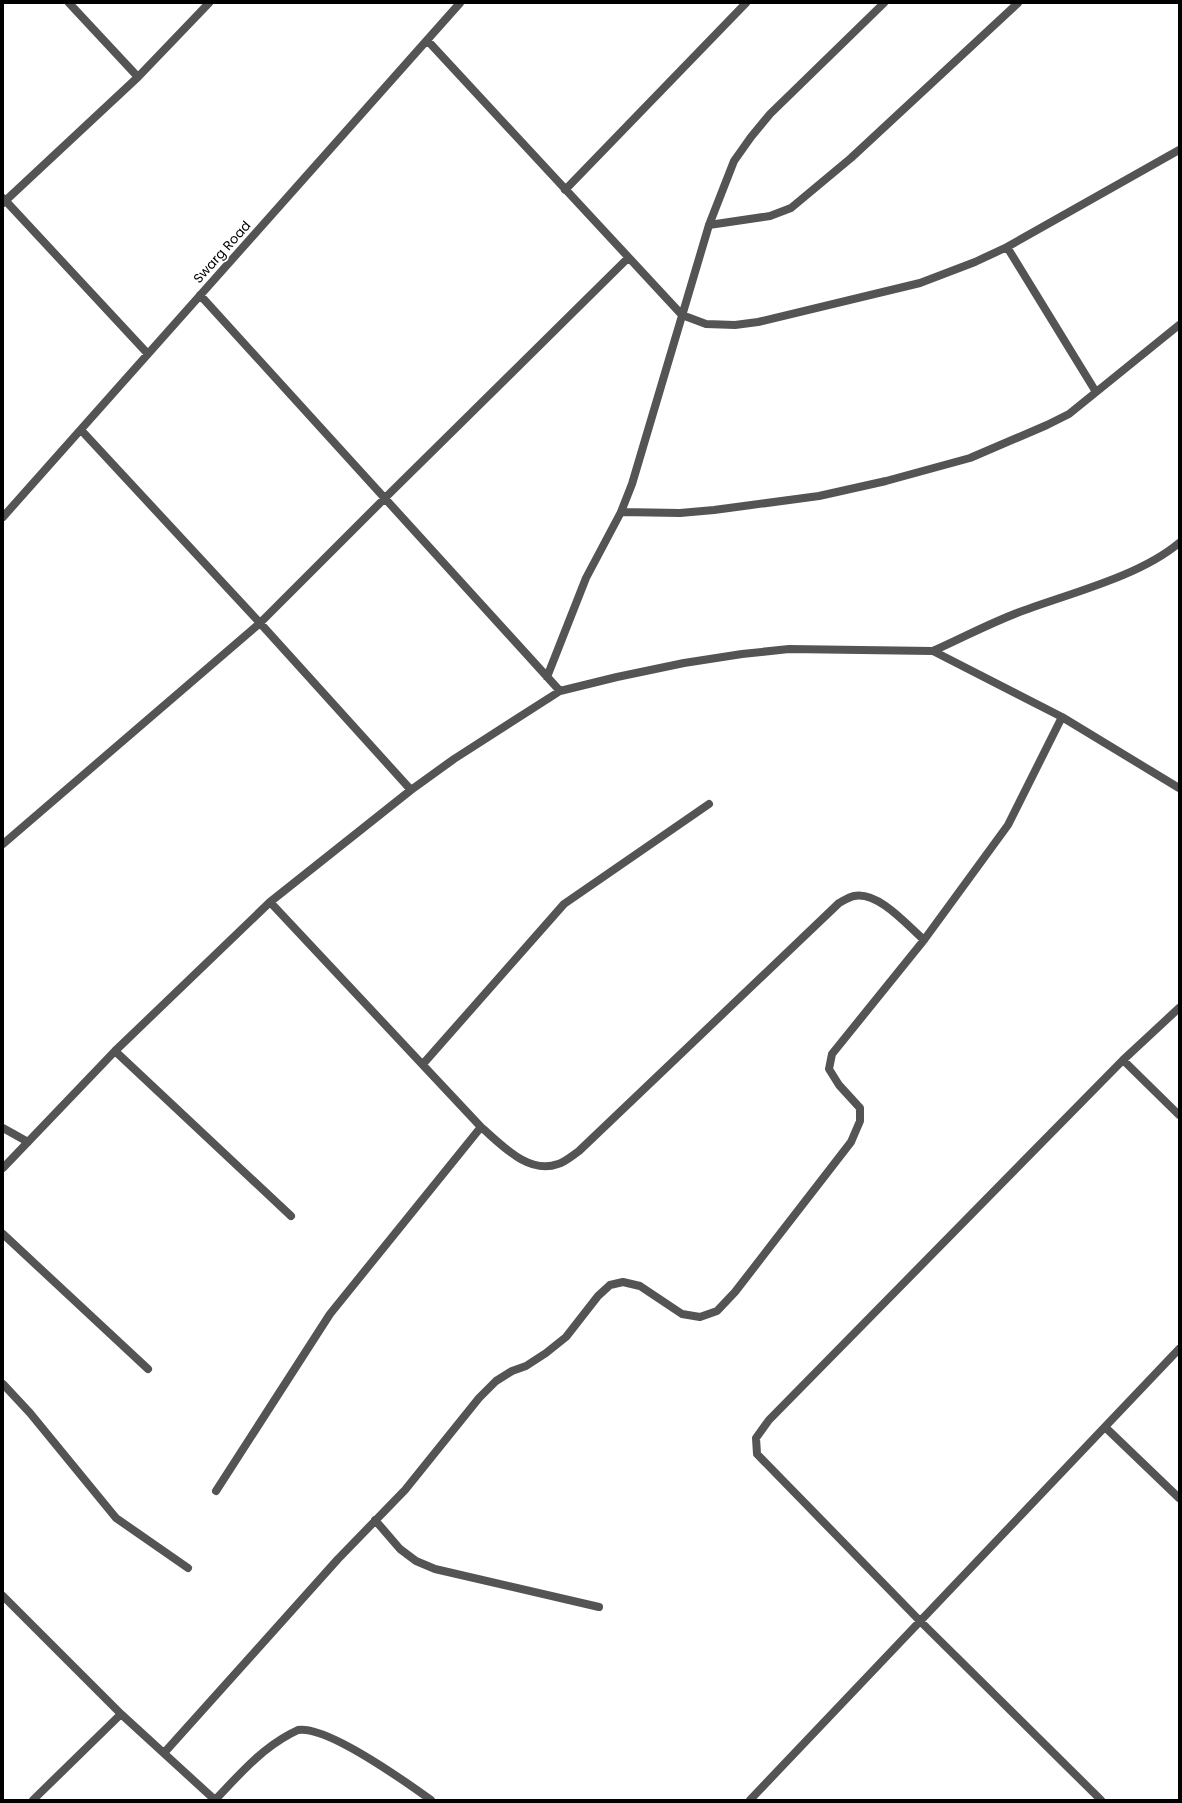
<svg xmlns="http://www.w3.org/2000/svg" width="1182" height="1803" viewBox="0 0 1182 1803" font-family="Poppins,sans-serif">
<rect width="100%" height="100%" fill="#fff"/>
<g fill="none" stroke-linecap="round" stroke-linejoin="round">
<path stroke="#545454" stroke-width="8" d="M69,3L138,77
M427,40L682,315L706,324L735,325L758,322L920,283L975,262L1007,247L1179,150
M565,190L746,3
M3,198L148,354
M3,203L138,77L209,3
M709,225L770,216L791,208L851,158L1018,3
M1007,247L1096,392
M200,295L560,691
M81,430L260,623L411,790
M621,512L680,513L714,510L819,496L886,481L970,458L1047,425L1069,414L1179,325
M3,517L460,3
M933,651C965,637 995,620 1028,609C1075,592 1141,575 1179,543
M547,677L586,578L621,512L632,484L709,225L734,161L751,137L770,114L884,3
M3,844L260,623L385,498L628,258
M270,902L481,1127C501,1144 528,1175 558,1164C565,1162 573,1155 579,1151L839,903C843,901 849,897 854,896C878,891 907,925 924,940
M115,1051L291,1216
M1123,1060L1179,1008
M423,1064L564,904L709,804
M3,1128L28,1142
M3,1168L115,1051L270,902L411,790L454,759L560,691L617,677L684,663L742,654L789,649L933,651L1062,717L1179,788
M3,1234L148,1369
M3,1384L30,1413L116,1518L188,1568
M1105,1427L1179,1498
M216,1491L330,1314L481,1127
M375,1520L400,1549L416,1561L435,1569L599,1607
M3,1596L121,1714
M164,1753L338,1559L405,1490L479,1398L496,1381L512,1371L526,1366L546,1353L566,1337L598,1296L610,1285L623,1282L640,1286L682,1314L700,1317L717,1311L735,1292L851,1142L860,1121V1108L839,1085L829,1069L832,1054L924,940L1008,825L1062,717
M33,1800L121,1714L215,1800
M215,1800C238,1776 260,1750 290,1734C292,1733 296,1731 298,1730C326,1725 406,1782 431,1800
M750,1800L1179,1349
M1101,1800L920,1621L757,1454L756,1438L769,1420L1123,1060L1179,1115"/>
</g>
<g text-anchor="middle" dominant-baseline="central" stroke-width="3.5" stroke-linejoin="round" paint-order="stroke">
<g font-size="13" fill="#000" stroke="#fff">
<text transform="translate(222 252) rotate(-48)">Swarg Road</text>
</g>
</g>
<rect width="1182" height="1803" fill="none" stroke="#000000" stroke-width="8"/>
</svg>
